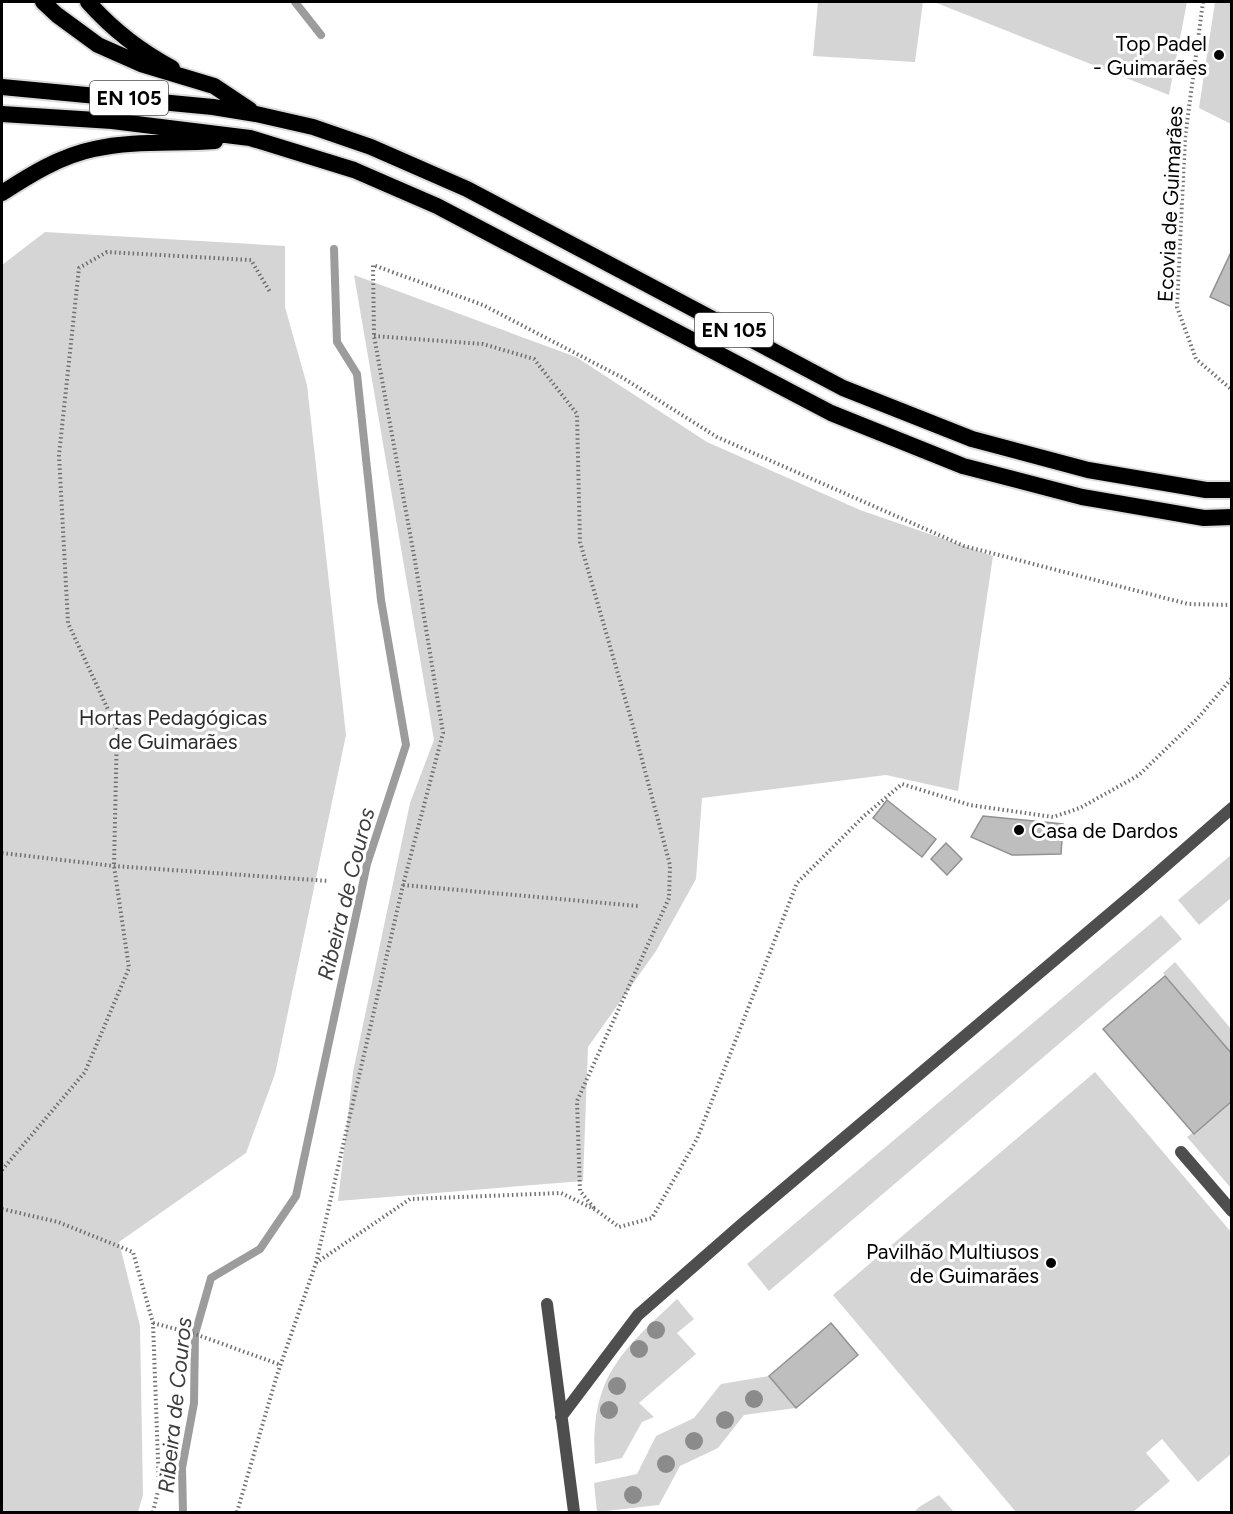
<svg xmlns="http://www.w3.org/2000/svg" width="1233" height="1514" viewBox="0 0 1233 1514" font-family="Figtree,sans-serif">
<rect width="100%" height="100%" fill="#fff"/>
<path fill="#d5d5d5" d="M818,2H923L915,62L813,56Z
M934,2H1187L1169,95Z
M1215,2H1231V124L1199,108Z
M45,232L285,246V307L307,385L346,735L275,1074L246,1153L119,1242L140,1326L143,1495L138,1512H2V265Z
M354,275L576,357L707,442L860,510L993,556L958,791L886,775L702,798L696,879L656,951L588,1047L583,1181L338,1201L353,1072L410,803L434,740Z
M1231,855V898L1199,925L1178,900Z
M1161,915L1182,939L769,1291L747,1264Z
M1175,962L1231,1029V1054L1163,973Z
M1095,1072L1231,1232V1454L1198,1482L1162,1439L1146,1453L1170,1481L1133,1512H1016L833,1295Z
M1231,1101V1188L1187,1137Z
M677,1299L694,1319L677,1333L696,1354L639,1403L654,1417L642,1422L622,1458L595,1464C590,1379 618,1354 677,1299Z
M769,1376L796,1408L744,1415L718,1448L680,1466L659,1505L597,1512L594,1483L637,1474L656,1436L694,1418L721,1384Z
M939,1495L954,1512H914L919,1507Z"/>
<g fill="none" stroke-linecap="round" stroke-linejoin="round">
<path stroke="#9c9c9c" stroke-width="8" d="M295,2L321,35
M183,1512L182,1468L194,1403L195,1334L211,1278L260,1249L296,1196L367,864L406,745L381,600L357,374L337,342L334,249"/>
</g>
<path fill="#bebebe" stroke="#929292" stroke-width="1.5" d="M1232,250V307L1210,297Z
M887,800L936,839L922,857L873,818Z
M983,816L1063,824L1061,854L1012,855L971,837Z
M946,843L962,859L947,875L931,859Z
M1165,976L1232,1054V1101L1194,1134L1103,1029Z
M831,1323L858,1355L796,1408L769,1376Z"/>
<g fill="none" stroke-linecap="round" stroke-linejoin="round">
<g stroke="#dbdbdb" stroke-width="20">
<path id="trunk" d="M43,2L57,15L98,45L141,64L214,86L250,110
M88,2C112,29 140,51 172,68
M2,87L213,107L256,114L313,127L371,147L467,189L843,388L972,439L1088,470L1206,490H1232
M2,114L112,121L250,138L354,170L437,206L831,413L963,466L1082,497L1204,518L1232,517
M2,193C30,175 60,156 94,149C133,140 175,144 215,141"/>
</g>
<path stroke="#707070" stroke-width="4" stroke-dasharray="1.5 3" stroke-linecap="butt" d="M1203,2L1185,138L1177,307L1196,359L1232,390
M374,336L483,344L534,359L577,414L580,542L633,726L670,865L669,898L577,1101L580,1191L594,1208
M2,853L114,866L329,881
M403,885L638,906
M2,1170L85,1072L129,968L114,866L117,729L68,623L59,455L79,268L107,252L251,260L270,292
M2,1209L58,1222L133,1252L153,1323L159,1487L153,1512
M316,1263L403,885L443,733L415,561L374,336L373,265L483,305L623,378L717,437L964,546L1188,604L1232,605
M153,1323L195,1334L281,1365
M237,1512L277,1375L316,1263L410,1199L561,1193L596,1210L619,1227L652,1218L697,1139L797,883L864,816L902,784L970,805L1053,817L1080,808L1139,775L1198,718L1232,678"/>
<path stroke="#4e4e4e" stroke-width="12" d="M1181,1152L1232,1211
M547,1304L574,1512
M561,1417L638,1315L742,1224L1146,883L1232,808"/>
<use href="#trunk" stroke="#000" stroke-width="16"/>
</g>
<g fill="#8b8b8b">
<circle cx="656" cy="1330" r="9"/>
<circle cx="639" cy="1349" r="9"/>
<circle cx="617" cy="1386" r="9"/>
<circle cx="754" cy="1399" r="9"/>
<circle cx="609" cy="1410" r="9"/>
<circle cx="725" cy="1420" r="9"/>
<circle cx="694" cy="1441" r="9"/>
<circle cx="666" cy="1464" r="9"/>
<circle cx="633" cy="1495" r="9"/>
</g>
<g fill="#000" stroke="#fff" stroke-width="2">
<circle cx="1219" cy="55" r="6"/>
<circle cx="1019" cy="830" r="6"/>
<circle cx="1051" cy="1263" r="6"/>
</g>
<g text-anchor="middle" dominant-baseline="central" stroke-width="6" stroke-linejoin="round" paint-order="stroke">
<g fill="#fff" stroke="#4c4c4c" stroke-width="1.5">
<rect x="90" y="81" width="78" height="34" rx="4.5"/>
<rect x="695" y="313" width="78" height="34" rx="4.5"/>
</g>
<g font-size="20" font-weight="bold" fill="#000">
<text x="129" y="98">EN 105</text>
<text x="734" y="330">EN 105</text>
</g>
<g font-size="21" fill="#000" stroke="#fff" text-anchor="end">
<text x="1207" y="43">Top Padel<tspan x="1207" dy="24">- Guimarães</tspan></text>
<text x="1031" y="830" text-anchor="start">Casa de Dardos</text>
<text x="1039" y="1251">Pavilhão Multiusos<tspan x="1039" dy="24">de Guimarães</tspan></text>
</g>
<g font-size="21" fill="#000" stroke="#fff">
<text transform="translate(1170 204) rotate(-87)">Ecovia de Guimarães</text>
</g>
<g font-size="21" fill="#2c2c2c" stroke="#fff">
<text x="173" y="717">Hortas Pedagógicas<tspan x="173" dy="24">de Guimarães</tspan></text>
</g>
<g font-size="22" font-style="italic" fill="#3d3d3d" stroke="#fff">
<text transform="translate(346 894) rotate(-76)">Ribeira de Couros</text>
<text transform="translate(175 1405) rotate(-84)">Ribeira de Couros</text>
</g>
</g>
<rect width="1233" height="1514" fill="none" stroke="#000000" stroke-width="6"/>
</svg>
